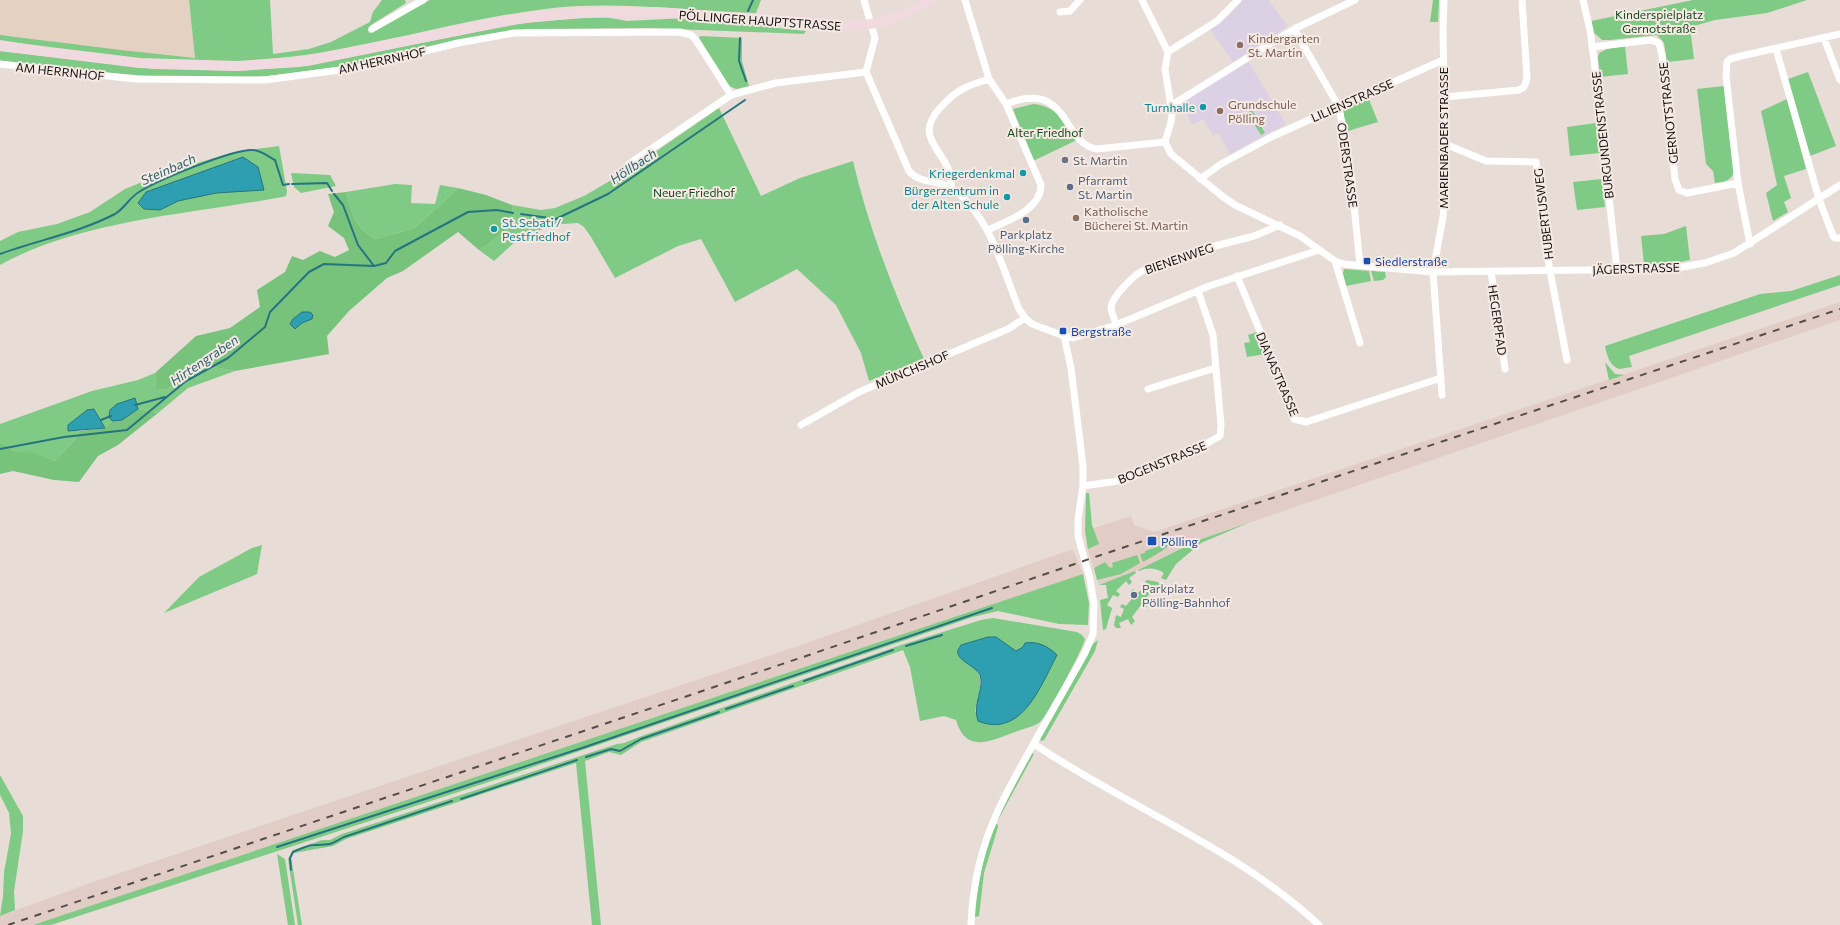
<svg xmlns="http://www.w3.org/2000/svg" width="1840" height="925" viewBox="0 0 1840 925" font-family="Commissioner,sans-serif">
<rect width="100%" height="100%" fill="#e8dcd7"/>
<path fill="#e4d1c2" d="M0,0H189L195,58L121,50L0,35Z"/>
<path fill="#e1cdc5" d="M1840,302V320L1199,540L1125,576L1099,585L1087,547L1085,531L1131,516L1134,525L1154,532Z
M1073,549L1083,574L33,925H0V916L93,882L798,646Z"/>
<path fill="#dcd0e4" d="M1242,0H1268L1288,26L1233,62L1210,29L1225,19Z
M1248,61L1286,124L1230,154L1218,133L1213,136L1203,119L1193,125L1180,103Z"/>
<path fill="#7fca84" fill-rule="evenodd" d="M189,0H270L273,54L309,49L331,42L370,22L373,12L382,0H405L406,3L371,25L368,30L369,33L430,0H761L756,13C688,11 621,1 553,8C454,19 359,53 259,60C173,67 85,53 0,40V35L121,50L195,58Z
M1433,0H1439L1438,22H1430Z
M1693,0H1807L1767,13L1715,20L1690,27L1694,59L1667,62L1664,43L1657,35L1610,40H1602L1593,32L1591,21Z
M599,16L627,21L686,18L806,31L804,34L649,28L527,29L476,37L355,65L267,76L229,78L150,76L70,70L0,62V51L154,69L236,71L299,67L517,24Z
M701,36L742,38V61L749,86L736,89L729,86L698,38Z
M1625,46L1628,74L1600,77L1598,58L1599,53L1607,49Z
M1808,72L1836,146L1810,156L1788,79Z
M1724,86L1734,171C1732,181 1723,182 1715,183L1713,171L1706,164L1697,89Z
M1368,97L1378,122L1348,131L1342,109Z
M1787,99L1806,169L1784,176L1791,198L1784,202L1788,212L1773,221L1766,193L1777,185L1761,111Z
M1033,104C1056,106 1065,121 1077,140L1033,161L1013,109Z
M719,108L761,196L800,178L853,161C869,230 895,295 924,359L869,381L861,353L836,305L797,269L735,302L701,239L678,246L615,278L591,237L584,227L578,223L562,224L536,231L526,232L494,261L479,250L490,243L514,222L512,205L541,210L555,208L584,196L632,168Z
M1252,110L1265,133L1261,135L1247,113Z
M1596,123L1600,153L1570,156L1567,127Z
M279,146L287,191L286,196L282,197C192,214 81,220 0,265V241L18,232L57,224L90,212L125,189L167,172L234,152Z
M291,173L330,175L336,186L301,193L294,187Z
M1602,179L1605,207L1577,210L1573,182Z
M395,184L412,185L411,203L435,204L440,185L458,188L415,228L375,239C353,224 353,217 346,192Z
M1686,226L1690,260L1676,263L1644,264L1641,236L1664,234Z
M1344,269L1369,271L1371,281L1346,286L1343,273Z
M1371,271L1385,272L1386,277L1383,280L1374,281Z
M1840,275V285L1629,356L1632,367L1619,369C1609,365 1607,356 1605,346L1760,294L1791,291Z
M1257,332L1265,354L1247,357L1244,343L1250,342L1248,335Z
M1605,362L1615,374L1624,375L1609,380Z
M202,365L235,371L188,388L158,413L138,409L137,403L109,417L112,421L105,428L95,410L68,431H80L74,441L55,461L34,454L14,453L0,442V424L92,391L138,380L155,373L156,390L167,389Z
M1086,493H1089L1092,525L1099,544L1088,549L1085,531Z
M1248,523L1201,543L1176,564L1166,580L1161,578L1164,573C1156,568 1148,567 1139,571L1138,570L1199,540Z
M1174,541L1162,551L1143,562L1140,554L1145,553V551Z
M262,545L257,574L164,613L199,577L252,548Z
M1137,555L1140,563L1121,574L1097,580L1094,568L1105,562L1110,568L1113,567L1112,563Z
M1135,571L1136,573L1129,578L1132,582L1129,585L1126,581L1116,591L1120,594L1118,597L1113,595L1107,605L1112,608L1106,629L1103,630L1100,600L1108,598L1106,585H1099Z
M1083,574L1089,603L1088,625L1059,624L998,611L973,617L489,782L51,925H33Z
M1148,580L1158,582L1161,586L1157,592L1153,589L1144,601L1148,605L1146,608L1141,605L1132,617L1135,621L1131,625L1128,619L1119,623L1121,628H1116L1114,625L1116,615L1121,617L1124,609L1120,607L1122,604L1126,606L1134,596L1130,592L1133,589L1137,593L1148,586L1145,581Z
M993,618L1077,632L1082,635L1085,639C1083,649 1047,717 1040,722C1033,727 1023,729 1015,732C990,741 966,754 956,720L944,716L920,721L910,667L903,650L641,742L621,755L609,752L585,761L601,925H592L576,763L346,839L333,846L294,853L291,857L302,925H298L288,859L293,850L322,840H330L342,834L617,744L624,743L639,737L901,645L981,620ZM988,637H995L1016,651L1023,647L975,712C978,698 987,676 972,666C963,659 964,661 958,650L961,645Z
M1098,640L1095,651L1044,740L1041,741L1040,738L1093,644Z
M1032,753L1034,754L998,820L997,819Z
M0,775L23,816V831L14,891L15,910L0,916L3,896L4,872L11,834L9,813L0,795Z
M996,824L998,825V827L984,873L979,916L975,917L974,910L985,849Z
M277,854L285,859L295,925H288Z"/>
<path fill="#77c37c" d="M458,188L486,195L512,205L514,222L490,243L479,250L458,232L403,271L387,278L349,311L327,336L329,354L235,371L202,365L167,389L156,390L155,373L196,336L230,328L260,307L257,290L285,272L292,256L303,260L320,251L335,257L349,250L344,238L328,226L334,212L328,194L346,192C353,217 353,224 375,239L415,228Z
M138,409L158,413L118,445L98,456L79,482L54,480L13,471L0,474V442L14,452L34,453L55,461L74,441L80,431L105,428L112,421L122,420Z"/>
<path fill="#2d9fb1" stroke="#267480" d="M243,157L258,167L264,190L216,193L178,201L160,210L144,209L138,203L146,192Z
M302,312H310L313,315L312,319L302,323L295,329L290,324L293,319Z
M135,398L138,409L122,420L112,421L109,417L110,410L117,404Z
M94,409L105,428L68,431V425L87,410Z
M988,637H996L1016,651L1023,647L1025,643C1037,641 1048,646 1057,655C1041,685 1022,739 978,721C972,704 985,688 980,675C976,666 955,660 958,650C959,648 960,647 961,645Z"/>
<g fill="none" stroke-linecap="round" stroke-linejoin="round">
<path stroke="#267480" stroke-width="2" d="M748,11L753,0
M740,38L739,61L746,81
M292,184L327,183L332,191
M334,194L343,205L358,245L374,266
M521,214L556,219L608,194L745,100
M0,254C38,240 78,233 115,214C124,209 130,197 139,192C158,180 233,149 253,150C260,150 269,157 275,160L283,185L289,184
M135,405L165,397
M101,420L111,416
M0,449L64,437L127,430L186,381L228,358L265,327L270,312L309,272L324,264L374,266L386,263L395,251L468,212L497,210L513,213
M906,646L942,635
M804,681L893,650
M726,709L793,686
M586,757L611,749L620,751L641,739L719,712
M461,799L577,760
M277,847L582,748L992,608
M291,870L290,858L293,852C299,850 307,845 314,845C331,844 328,846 344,837L452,801"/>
<path stroke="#fff" stroke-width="7" d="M864,0L875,38L866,72L909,171C920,185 940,179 953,189C991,217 1002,268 1019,309L1025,318L1032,324L1064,336L1073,338L1116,325L1209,286L1319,250
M965,0L989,79L1006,104L1041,185C1041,210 1007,221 988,230
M1142,0L1168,52L1165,69L1172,113L1171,122L1165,142L1171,154L1222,196L1235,205L1300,236L1335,261L1343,264L1433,272L1671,269L1705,263L1734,253L1840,185
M1583,0L1590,30L1594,60L1617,270
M1060,12L1070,11L1080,0
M372,29L423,0
M1294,29L1339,107L1351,175L1360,265
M1824,38L1840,80
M1592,47L1651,40L1659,43L1662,55L1675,179L1679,190L1687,193L1738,183
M1776,49L1819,199L1833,236L1835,238H1840
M1168,52L1217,21L1238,0
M0,64L135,79L265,80L355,68L458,43L514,33L680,32L691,35L696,40L731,95
M1445,97L1519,90L1524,87L1527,79L1522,0
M1006,104C1071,79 1061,144 1097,149L1165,142
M1172,105L1294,29L1355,0
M1445,144L1486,161L1536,162L1547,255L1567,360
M629,164L731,95L776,83L866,72
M1200,179L1221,164L1271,137L1443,60
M951,188C955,153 909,142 940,108C956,90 966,86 989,79
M1750,244L1738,183L1726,76L1727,62L1730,59L1741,56L1840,34
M1335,261L1360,343
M1491,271L1505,369
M1237,276L1292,408L1294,419L1306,422L1441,378
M1116,325C1115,320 1111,312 1111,307C1112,297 1133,276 1142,271L1211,247L1254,236L1280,225
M1148,389L1215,368
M1442,395L1433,272L1443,217L1446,184L1443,32L1444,0
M801,425L859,392L1008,329L1025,318
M1083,486L1125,480L1202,446L1220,436L1221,425L1213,335L1198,291
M1034,744C1126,806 1238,849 1319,925
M971,925C974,849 998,807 1034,743C1051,713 1068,683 1085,653L1093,634L1094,604L1090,579L1078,536V519L1083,486V466L1071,368L1064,336"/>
<path stroke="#f1d9e0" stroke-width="10" d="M0,46L140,63L238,66L307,61L485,25L530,17L584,13L657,12L855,26C881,24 908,14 931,0"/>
<path stroke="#544e4b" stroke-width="2" stroke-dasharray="7 7" stroke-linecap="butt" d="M8,925L809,655L1098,556L1840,309"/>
</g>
<g fill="#8d6e63" stroke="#f5e9e4" stroke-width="1.5">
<circle cx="1240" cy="45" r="4"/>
<circle cx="1220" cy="111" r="4"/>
<circle cx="1076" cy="218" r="4"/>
</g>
<g fill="#0f9aa8" stroke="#f5e9e4" stroke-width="1.5">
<circle cx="1203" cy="107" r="4"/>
<circle cx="1023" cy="173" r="4"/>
<circle cx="1007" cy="197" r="4"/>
<circle cx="494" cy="229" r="4"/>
</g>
<circle fill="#6b7280" stroke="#f5e9e4" stroke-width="1.5" cx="1065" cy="160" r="4"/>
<g fill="#5c6f8a" stroke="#f5e9e4" stroke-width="1.5">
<circle cx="1070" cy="187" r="4"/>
<circle cx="1026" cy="220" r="4"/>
<circle cx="1134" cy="595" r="4"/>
</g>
<g fill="#1a4fb4" stroke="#f5e9e4" stroke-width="1.5">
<rect x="1363" y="257" width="8" height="8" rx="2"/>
<rect x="1059" y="327" width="8" height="8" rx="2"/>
<rect x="1147" y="536" width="10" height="10" rx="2"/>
</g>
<g text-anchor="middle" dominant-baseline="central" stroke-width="4" stroke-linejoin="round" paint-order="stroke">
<g font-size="12" fill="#154a1c" stroke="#f5e9e4">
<text x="1659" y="14">Kinderspielplatz<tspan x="1659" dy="14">Gernotstraße</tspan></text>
<text x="1045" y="132">Alter Friedhof</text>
<text x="694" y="192">Neuer Friedhof</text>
</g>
<g font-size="12" fill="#15110f" stroke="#f5e9e4">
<text transform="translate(760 20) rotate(4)">PÖLLINGER HAUPTSTRASSE</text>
<text transform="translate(382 60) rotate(-12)">AM HERRNHOF</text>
<text transform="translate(60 71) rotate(6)">AM HERRNHOF</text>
<text transform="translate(1352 100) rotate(-24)">LILIENSTRASSE</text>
<text transform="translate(1668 113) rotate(-96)">GERNOTSTRASSE</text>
<text transform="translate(1602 135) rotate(-96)">BURGUNDENSTRASSE</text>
<text transform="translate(1443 138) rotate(-90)">MARIENBADER STRASSE</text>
<text transform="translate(1348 165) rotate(82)">ODERSTRASSE</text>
<text transform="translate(1543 214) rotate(-97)">HUBERTUSWEG</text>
<text transform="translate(1179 258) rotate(-19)">BIENENWEG</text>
<text transform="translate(1636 268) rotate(-2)">JÄGERSTRASSE</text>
<text transform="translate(1498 320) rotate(82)">HEGERPFAD</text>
<text transform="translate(912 369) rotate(-23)">MÜNCHSHOF</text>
<text transform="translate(1278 374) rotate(67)">DIANASTRASSE</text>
<text transform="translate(1162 462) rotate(-22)">BOGENSTRASSE</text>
</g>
<g font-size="12" fill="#785e54" stroke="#f5e9e4" text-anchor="start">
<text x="1248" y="38">Kindergarten<tspan x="1248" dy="14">St. Martin</tspan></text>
<text x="1228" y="104">Grundschule<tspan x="1228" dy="14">Pölling</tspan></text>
<text x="1084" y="211">Katholische<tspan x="1084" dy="14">Bücherei St. Martin</tspan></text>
</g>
<g font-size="12" fill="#0d838f" stroke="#f5e9e4" text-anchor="end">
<text x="1195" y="107">Turnhalle</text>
<text x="1015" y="173">Kriegerdenkmal</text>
<text x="999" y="190">Bürgerzentrum in<tspan x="999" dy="14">der Alten Schule</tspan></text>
<text x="502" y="222" text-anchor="start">St. Sebati /<tspan x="502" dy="14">Pestfriedhof</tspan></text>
</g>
<g font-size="12" fill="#5b616d" stroke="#f5e9e4" text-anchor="start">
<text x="1073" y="160">St. Martin</text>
</g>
<g font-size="12" fill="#4e5e75" stroke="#f5e9e4" text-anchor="start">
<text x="1078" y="180">Pfarramt<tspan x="1078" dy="14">St. Martin</tspan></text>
<text x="1026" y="234" text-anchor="middle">Parkplatz<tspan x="1026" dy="14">Pölling-Kirche</tspan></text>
<text x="1142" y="588">Parkplatz<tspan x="1142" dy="14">Pölling-Bahnhof</tspan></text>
</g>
<g font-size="12" fill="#164399" stroke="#f5e9e4" text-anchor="start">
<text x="1375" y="261">Siedlerstraße</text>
<text x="1071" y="331">Bergstraße</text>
<text x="1161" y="541">Pölling</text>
</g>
<g font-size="13" font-style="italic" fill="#26616b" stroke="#f5e9e4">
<text transform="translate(633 166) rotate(-34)">Höllbach</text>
<text transform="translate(168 169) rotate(-24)">Steinbach</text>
<text transform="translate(204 360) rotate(-34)">Hirtengraben</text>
</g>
</g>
</svg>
